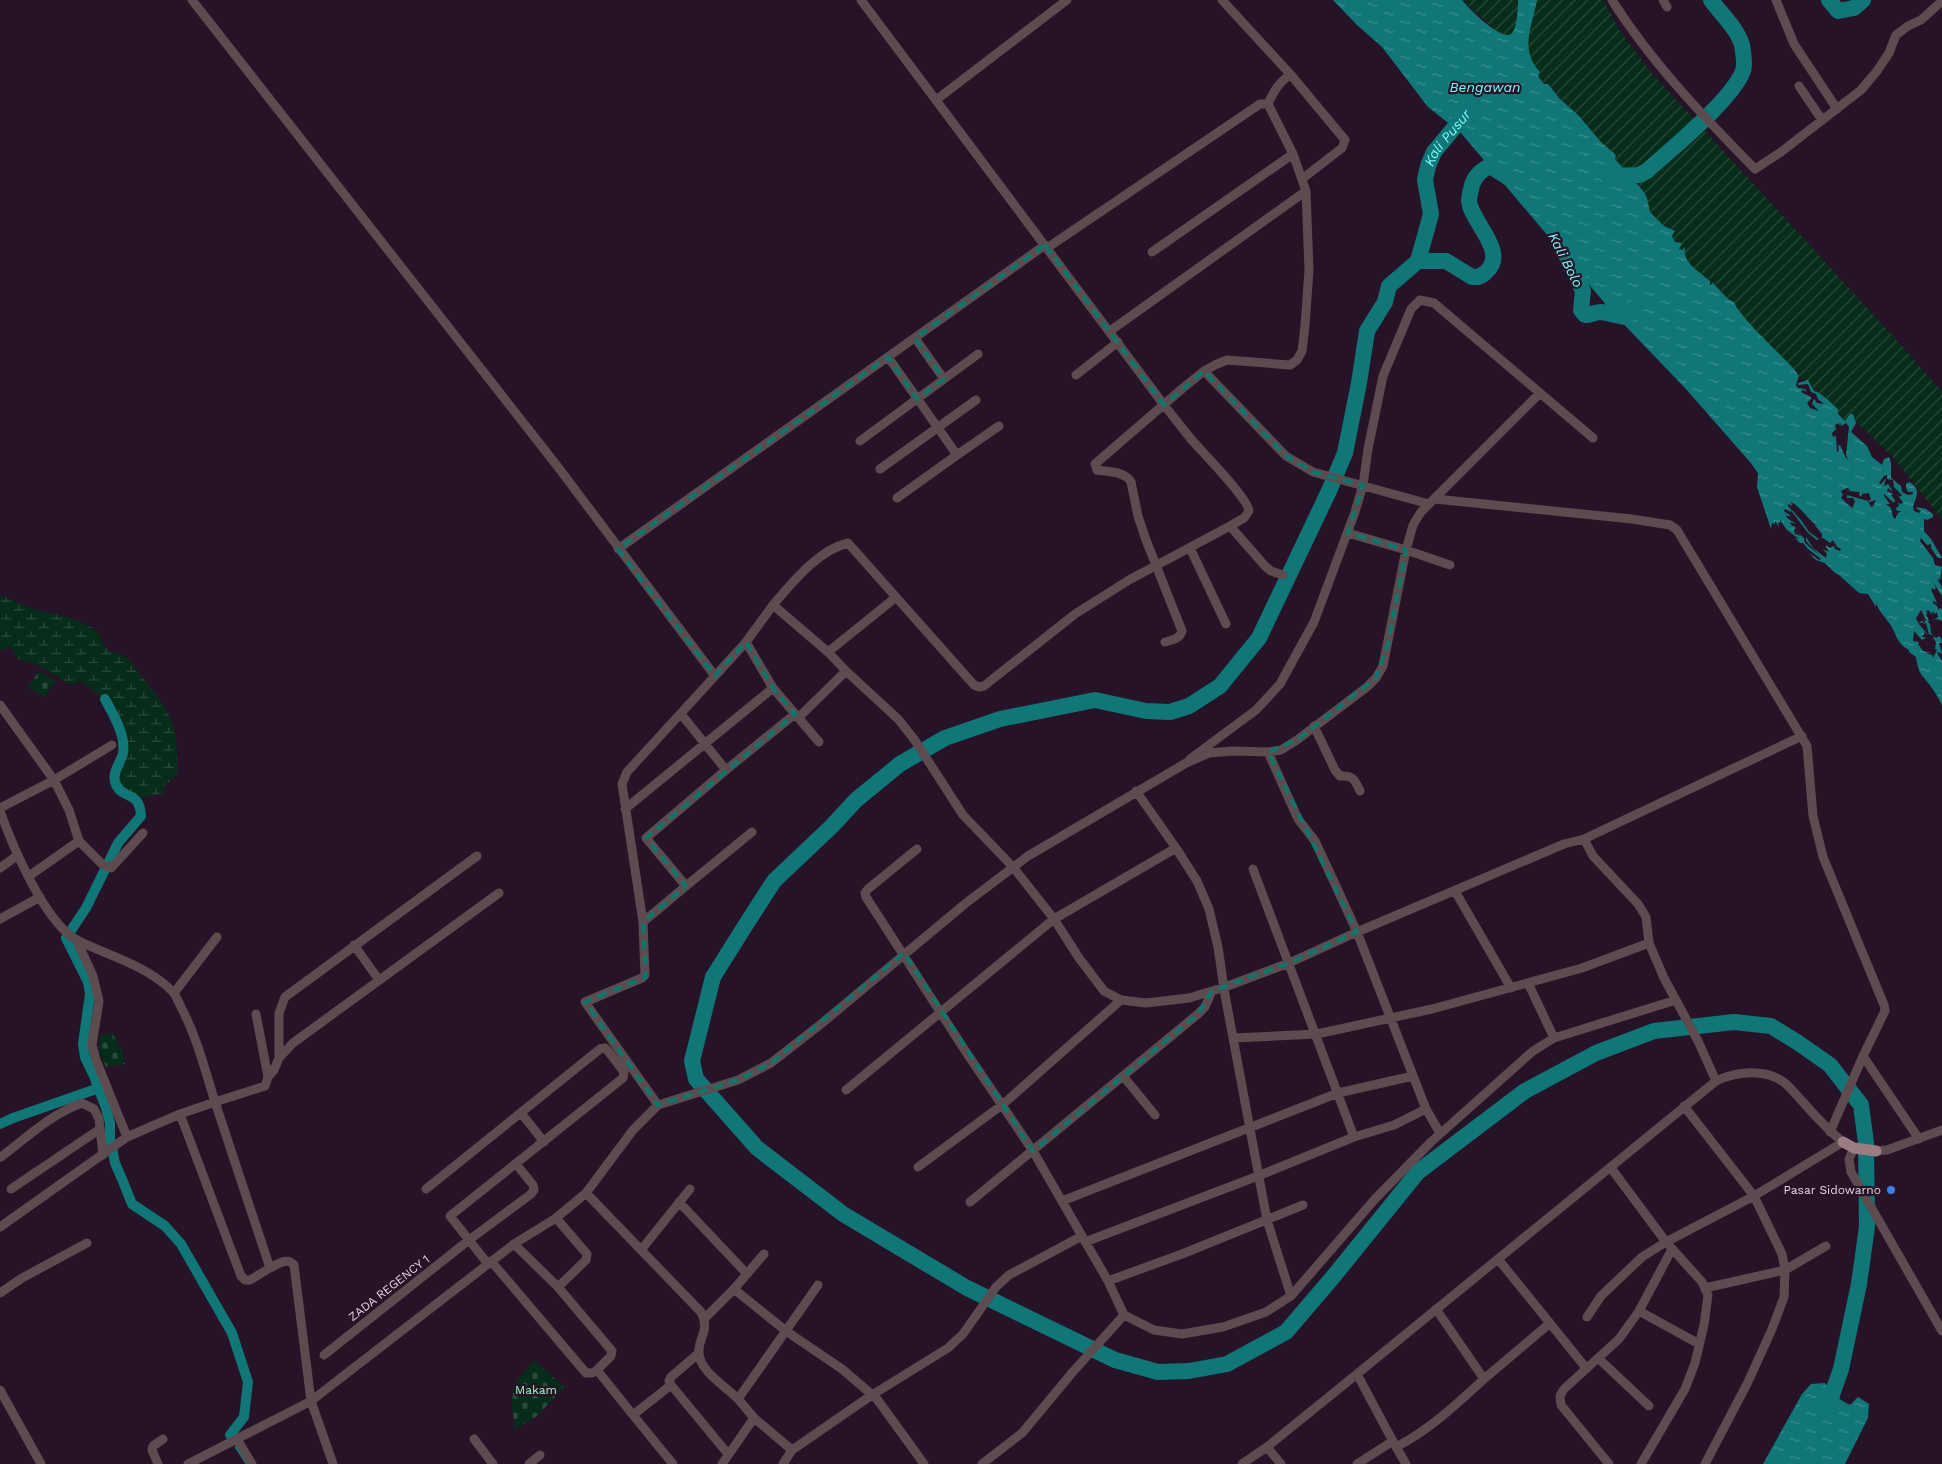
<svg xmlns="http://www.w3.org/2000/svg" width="1942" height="1464" viewBox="0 0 1942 1464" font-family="'Work Sans',sans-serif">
<defs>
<pattern id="wetland-marsh" width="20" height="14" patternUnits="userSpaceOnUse" patternTransform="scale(1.25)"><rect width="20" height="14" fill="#062d19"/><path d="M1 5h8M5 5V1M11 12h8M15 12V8" fill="none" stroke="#2a4b3a"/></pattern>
<pattern id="cemetery-stones" width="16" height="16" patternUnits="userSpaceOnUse" patternTransform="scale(1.25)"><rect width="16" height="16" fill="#062d19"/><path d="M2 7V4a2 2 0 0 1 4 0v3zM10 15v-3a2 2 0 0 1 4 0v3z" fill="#2a4b3a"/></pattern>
<pattern id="garden-furrows" width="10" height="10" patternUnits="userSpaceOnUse" patternTransform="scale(1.25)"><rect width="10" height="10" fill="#062d19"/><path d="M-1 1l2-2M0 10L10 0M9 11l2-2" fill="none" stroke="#2a4b3a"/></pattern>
<pattern id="water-ripples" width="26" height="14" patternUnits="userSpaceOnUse" patternTransform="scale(1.25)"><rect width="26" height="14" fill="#107677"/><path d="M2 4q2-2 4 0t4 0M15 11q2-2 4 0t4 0" fill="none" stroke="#3e8f90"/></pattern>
</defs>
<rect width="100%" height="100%" fill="#271327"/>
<path fill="url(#wetland-marsh)" d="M0,596C9,598 16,602 25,606C44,614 81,616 96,631C101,636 102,643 106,648C111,654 120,652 126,657C133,663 137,672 143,678C173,714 179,728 177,775L165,785L163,793L139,798L125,790L118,780L121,769L126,761L127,750L120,720L107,698L105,699L81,681L70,685L39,665L18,659L10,646L0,651Z"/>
<path fill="url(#cemetery-stones)" d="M39,671L56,681L44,697L28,687Z
M112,1033L121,1048L125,1064L106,1067L99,1051L100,1036Z
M534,1360L564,1387L537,1416L515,1429L512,1404L513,1387Z"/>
<path fill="url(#garden-furrows)" d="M1462,0H1603L1620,31L1649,70L1901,345L1942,392V519L1892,456L1856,422L1855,418L1845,421C1839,415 1838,410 1834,405C1824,396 1814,393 1808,380H1804L1799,376L1743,317L1735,306L1734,302L1728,299L1713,282L1710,285V280C1699,271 1683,264 1684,248L1682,250L1679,249L1680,242L1675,243L1671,236L1672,229L1664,226L1650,212L1644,192L1615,159L1616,155L1601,142L1550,87L1540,79L1528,55L1502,36Z"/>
<path fill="url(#water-ripples)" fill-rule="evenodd" d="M1333,0H1462C1468,8 1501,41 1511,34C1517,30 1518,7 1518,0H1537C1532,27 1519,49 1540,72L1538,76L1544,84H1548L1560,99L1578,115L1601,142L1616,155L1615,159L1644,192L1647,198L1650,212L1664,226L1675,231L1672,236L1675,242L1682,243L1679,249L1682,250L1685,247C1682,263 1699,271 1710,281V285L1712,284V282L1728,299L1734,302C1737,314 1783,357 1794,369L1799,376L1796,385L1798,388L1805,389L1807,392L1803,390L1801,392L1811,397V399L1807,403L1810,408L1819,411L1812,404L1814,399L1817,403L1824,404L1818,399L1816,394L1811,392L1808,384L1798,385V383L1808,380L1814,391C1822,393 1831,403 1838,409V414L1845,421L1850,414H1853L1856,423L1851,432L1867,446L1872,457L1882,465L1884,459L1889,457L1891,463V478L1901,486L1902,492L1908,495L1913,494V492H1908L1906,488V484L1909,482C1922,489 1916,496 1913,507L1914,511L1919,513L1921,511L1917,509V507L1926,509L1933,514V517L1927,520L1924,519V531L1931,539L1942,558H1938L1931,548V544L1927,545L1921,538L1920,541L1933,558L1935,565L1942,567L1940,580L1937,578L1942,588V596L1933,582L1936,588L1934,590L1933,588L1931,589L1937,603L1933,601V603L1937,606L1938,610L1940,608L1942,610V621L1936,619L1932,621L1938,617L1937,612L1935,614L1933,611L1932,614L1928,610L1926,612L1928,614H1926L1929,621L1928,622L1930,624L1931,633L1936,638L1939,636L1941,638L1942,643H1939L1942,654L1938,652L1937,653L1942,661V705C1939,700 1937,695 1934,691C1924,675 1919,678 1916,657L1909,652V650C1897,644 1897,635 1890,624C1885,617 1879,611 1876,603V607L1868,594L1859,593L1839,575L1835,573L1825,563L1816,560L1809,553L1819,560L1821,559L1808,549L1803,543H1800L1795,538L1799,539L1787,530L1780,520V523L1778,522L1779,527L1775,521V524L1772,523L1771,529L1757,487L1758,473L1750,462L1685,388L1613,313L1461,133L1428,107L1382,47L1357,25ZM1841,422V426L1846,423L1849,427L1846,455L1848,459L1846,458L1840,445L1838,446L1839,451L1837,452L1836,436L1833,437L1832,433L1836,429L1835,425L1839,423L1840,426ZM1887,475V479L1893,480L1894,487L1902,495L1900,497L1897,494L1903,503L1900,504L1898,502L1899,506L1896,508L1897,511H1901L1897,514L1898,515L1896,516V519L1893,517L1891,508L1886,504H1890L1884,496V494L1894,503L1895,500L1891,495L1893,494L1887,491L1888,488L1893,492L1888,484L1884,486L1886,478L1881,484L1879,483L1884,476ZM1849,487L1847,491L1850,488L1849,491L1860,492L1859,494L1861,497L1862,494L1869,493L1871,500H1869V502L1876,500L1873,506L1871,507L1868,501L1847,495V498H1853L1855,501L1853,507L1852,508L1841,498L1843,495L1841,491ZM1791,502C1801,507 1808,520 1818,526L1814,524L1822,534V539L1823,538L1830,543L1833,540L1837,547L1841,549L1840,551L1835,549L1834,546L1830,548L1826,545V547L1829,552L1823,549L1827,554L1826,558L1813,548L1806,537V541L1819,555L1805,543L1804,538L1795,530L1801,536L1795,534L1794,529L1797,528L1794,527L1795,526H1792L1790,522L1796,524L1787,518L1785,513L1787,516H1791L1784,511L1785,509L1791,512L1790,509L1808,533L1817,540L1819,539L1809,532L1801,520L1788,506V504L1792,506ZM1921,610L1926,620L1923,624L1926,623L1929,634L1935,636L1933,638L1936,642L1935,649L1937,650L1933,658L1932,655L1925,653H1931L1923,651L1918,644L1919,642L1913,641L1914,631L1922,640L1926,638L1921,636L1924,635V632L1928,635L1918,623H1922L1924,620L1918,623L1916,618Z
M1825,1383L1841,1400L1850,1405L1858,1397L1869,1404L1868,1418L1845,1464H1763L1802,1394L1811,1384Z"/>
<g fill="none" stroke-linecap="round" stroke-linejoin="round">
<path stroke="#107677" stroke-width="2.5" d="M236,1447L247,1464"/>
<path stroke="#107677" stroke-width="10" d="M105,699C113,714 126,735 123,753C121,763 112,771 115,782C121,801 140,789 141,816L118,843L86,908L66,938L88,982L90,994L83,1044L85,1057L94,1076L106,1108L110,1123V1138L115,1163L122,1179L132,1204L165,1226L181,1244L232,1333L248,1382L244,1417L230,1435
M0,1124L13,1118L99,1088"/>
<g stroke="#107677" stroke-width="16">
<path d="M1829,0L1838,11L1854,8L1863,0"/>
<path d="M1608,176L1639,175L1647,171C1671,149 1732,100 1743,71C1745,66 1743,51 1742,45C1737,28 1721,14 1711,0"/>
<path d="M1559,240L1583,291L1581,310L1585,315C1591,315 1595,312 1601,312C1609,313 1616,316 1625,317L1634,309"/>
<path d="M1418,261L1389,286L1385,302L1367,331L1359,383L1345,453L1329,491L1259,638L1220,686L1189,706L1170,712L1146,711L1095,700L1000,719L945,738L900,764L856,800L832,826L774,881L745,926L713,977L692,1061L696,1079L757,1148L843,1214L967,1288L1115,1360L1158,1372L1189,1371L1227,1364L1286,1332L1333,1277L1418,1172L1525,1091L1596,1053L1654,1031L1734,1022L1771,1026L1797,1042L1830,1065L1861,1105L1866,1143L1867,1227L1859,1284L1841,1369L1826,1412"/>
<path d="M1418,261H1446L1472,277C1477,278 1482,276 1486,272C1509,252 1471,222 1469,201C1469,196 1471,190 1472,185C1475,176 1481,170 1490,166L1509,178"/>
<path id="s1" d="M1418,261L1431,214L1425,180L1428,166L1434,152L1468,111"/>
</g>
<path stroke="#5c4c4f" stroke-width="9" d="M192,0L558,467L715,676L746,642
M1222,0L1291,75
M1612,0C1651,62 1703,116 1755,169L1781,152L1861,90L1877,71L1889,53L1896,35L1908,26L1921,20L1942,1
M1663,0L1667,7
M1776,0L1794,44L1837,109
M1799,86L1822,120
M936,100L1067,0
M1268,104C1273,93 1279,81 1291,75L1345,140L1342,148L1302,179
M1047,248L1260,104H1268L1293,154L1306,191L1309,270L1305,326L1302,351L1297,360L1290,365L1227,360L1217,364L1204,371L1183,388L1095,464L1097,470C1108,472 1125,471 1131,482L1138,516L1146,540L1182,631C1180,639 1172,640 1165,642
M1152,252L1293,154
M1110,331L1306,191
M915,338L944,379
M888,357L957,455L999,426
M1204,371L1286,456L1313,472L1429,504
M1076,375L1118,342
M860,441L978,354
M880,469L976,400
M897,498L957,455
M1435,499L1632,519L1670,525L1677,530L1807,746L1813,816L1823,857L1884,1005L1885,1011L1882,1017L1863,1056L1830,1132
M1230,526L1265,566L1271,571L1283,575
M1348,533L1406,550L1450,565
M1190,548L1226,624
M618,549L1045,245
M773,605C792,583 818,550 848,543L974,685L979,687L984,686L1075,614L1129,580L1230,526L1244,518L1249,511C1248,498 1202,452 1191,439C1182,428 1173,416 1164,405L861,0
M828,652L895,598
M0,705L54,780L69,810L79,841L102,864L111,868L143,833
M798,718L846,671
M1314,726L1335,770L1340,776C1353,775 1355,780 1360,791
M819,742L773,688L746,642L773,605L828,652L846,671L898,719L914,739L963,815L1013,867L1054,919L1079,958L1104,991L1121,1000L1146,1003L1189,998L1225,987L1289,963L1357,932L1564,844L1584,839L1593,856L1638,904L1646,917L1649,943L1664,978L1698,1041L1716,1081
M1268,752L1298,819L1315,841L1335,884L1357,932L1426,1109L1440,1133
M1190,759L1256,710L1269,696L1280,684L1314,622L1355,512L1363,485L1368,449L1383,376L1411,309L1420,300L1434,303L1593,438
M726,770L795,714
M1136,791L1176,848L1197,881L1209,909L1218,947L1225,995L1267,1220L1291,1296
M0,808L54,780L112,745
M625,809L773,688
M0,811C12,845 45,923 77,940C108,956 147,965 173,992C177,997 179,1004 182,1009C197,1038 205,1070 215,1102L265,1086L268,1077L256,1014
M1584,839L1802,736
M917,849L868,889L865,893L866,897L966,1052L1033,1151L1108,1281L1124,1315L1154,1330L1182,1334L1223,1327L1266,1312L1291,1296L1375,1199L1431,1142L1533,1051L1554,1038L1676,1000
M0,868L18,855
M1253,869L1354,1137L1394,1125L1426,1109
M29,876L79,841
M686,886L752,832
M1455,891L1511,988
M0,919L40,897
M643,922L622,784L627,772L715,676
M76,939L93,976L99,1001L92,1045L96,1060L127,1137
M354,945L379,980
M1528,983L1554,1038
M174,993L217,937
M1234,1038L1317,1034L1432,1009L1582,968L1649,943
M1863,1056L1919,1139
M279,1058V1013L285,997L477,856
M1123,1076L1155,1115
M268,1077L274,1070L279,1058L293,1043L499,893
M846,1090L1054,919L1176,848
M658,1105L585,1002L642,978L645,975L643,922L686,886L646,838L726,770L681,714
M1684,1106L1754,1196L1782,1254L1785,1270L1784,1297L1772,1329L1748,1382L1705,1464
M521,1113L544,1142
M180,1114L241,1276L245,1280H250L270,1268
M1854,1148L1849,1159L1851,1172L1942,1331
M1876,1151L1887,1150L1942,1130
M1,1157C26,1138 51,1114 82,1103L94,1109L99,1119L103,1155
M918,1167L1002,1105L1121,1000
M1611,1168L1666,1242L1702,1282L1708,1295L1704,1325L1695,1363L1685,1389L1641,1464
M11,1189L100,1129
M426,1189L600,1049L605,1048L608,1051L624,1072L623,1078L450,1216L488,1264
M586,1193L701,1312C711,1332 697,1338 699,1354C701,1373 727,1387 739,1400C744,1406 749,1412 754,1418
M1062,1201L1338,1093L1413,1076
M679,1202L747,1274
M970,1202L1198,1014L1205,1007L1212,991
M556,1218L587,1254L586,1260L558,1287
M0,1227L127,1137L180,1114L215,1102L270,1268C278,1264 287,1257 294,1265L311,1401L333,1464
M1085,1242L1258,1176L1354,1137
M514,1244L558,1287L612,1351L611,1356L597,1370L633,1415
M641,1250L690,1189
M1498,1259L1586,1368
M491,1261L586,1373H592L597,1370
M1108,1281L1182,1254L1303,1205
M1705,1288L1785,1270L1826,1246
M734,1289L764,1254
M0,1293L22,1278L87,1243
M1639,1311L1699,1344
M704,1319L734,1289L786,1331L842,1369L877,1399L924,1464
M699,1353L671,1377L669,1381L671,1385L728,1454
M324,1355L469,1240L531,1194L534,1190L533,1185L516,1164
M1598,1358L1649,1406
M1357,1374L1396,1447C1428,1431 1457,1404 1484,1379L1436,1309
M1484,1379L1550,1323
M671,1385L633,1415L673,1464
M0,1390L41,1464
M738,1399L818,1285
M237,1439L252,1464
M474,1439L493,1464
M1267,1447L1281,1464
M1396,1447L1406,1464
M792,1450L872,1395L948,1348L963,1334L996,1287L1009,1275L1082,1236
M158,1464L152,1450L153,1446L163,1439
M188,1464L311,1401L488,1264L514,1244L556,1218L586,1193L633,1130L658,1105L738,1080L771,1063L821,1024L966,903L1028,856L1186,763L1209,753L1233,751L1268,752L1281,750L1297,740L1367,687L1376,678L1383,666L1406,550L1413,525L1421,512L1539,394
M529,1464L540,1455
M722,1464L754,1418L792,1450L783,1464
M982,1464L1022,1433L1071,1374L1124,1315
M1242,1464L1267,1447L1357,1374L1716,1081C1737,1071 1767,1068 1786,1084C1792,1089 1797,1096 1802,1101C1815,1116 1828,1130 1843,1142L1754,1196L1666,1242L1642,1257L1601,1296L1587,1317
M1357,1464L1393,1441
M1609,1464L1561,1405L1560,1396L1564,1389L1619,1339L1639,1311L1672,1249"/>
<path stroke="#9c7c83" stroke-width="11" d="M1843,1142L1854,1148L1876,1151"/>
</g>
<path fill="none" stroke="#0f766e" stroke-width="4" stroke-dasharray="10 6" stroke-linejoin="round" d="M1045,245L1164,405L1204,371L1286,456L1313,472L1363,485L1348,533L1406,550L1388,644L1376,678L1297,740L1268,752L1357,932L1289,963L1212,991L1198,1014L1033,1151L904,953L771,1063L738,1080L658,1105L585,1002L646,977L643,922L686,886L646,838L795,714L773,688L746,642L715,676L618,549L888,357L917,399L944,379L915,338Z"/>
<circle fill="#3f7fe0" stroke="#271327" stroke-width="2" cx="1891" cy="1190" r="5"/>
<g text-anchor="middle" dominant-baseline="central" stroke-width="4.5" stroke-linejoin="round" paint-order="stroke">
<g font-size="12" fill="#e1d2e0" stroke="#271327" text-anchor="end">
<text x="1881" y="1190">Pasar Sidowarno</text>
</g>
<g font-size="12" fill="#e1d2e0" stroke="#271327">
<text transform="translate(389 1288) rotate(-38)">ZADA REGENCY 1</text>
</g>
<g font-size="12" fill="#9cf5bf" stroke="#271327">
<text x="536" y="1390">Makam</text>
</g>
<g font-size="14" font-style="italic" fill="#7afbfb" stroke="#271327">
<text x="1485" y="87">Bengawan</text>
<text stroke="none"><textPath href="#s1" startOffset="132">Kali Pusur</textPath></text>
<text transform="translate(1566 260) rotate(63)">Kali Bolo</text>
</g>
</g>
</svg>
